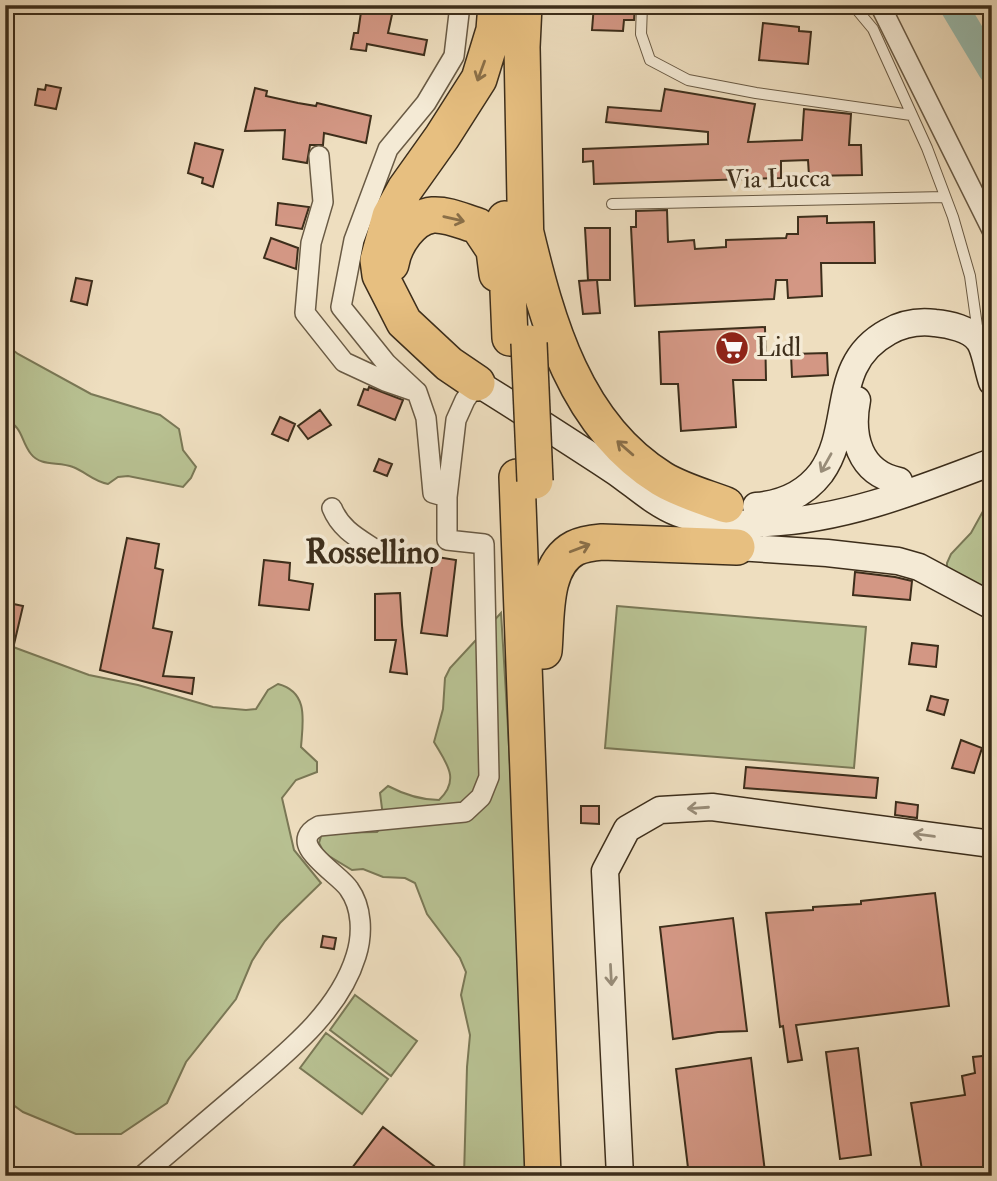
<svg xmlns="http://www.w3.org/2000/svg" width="997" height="1181" viewBox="0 0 997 1181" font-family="'IM FELL Double Pica',serif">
<rect width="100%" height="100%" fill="#eedebf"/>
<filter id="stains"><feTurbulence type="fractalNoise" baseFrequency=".00286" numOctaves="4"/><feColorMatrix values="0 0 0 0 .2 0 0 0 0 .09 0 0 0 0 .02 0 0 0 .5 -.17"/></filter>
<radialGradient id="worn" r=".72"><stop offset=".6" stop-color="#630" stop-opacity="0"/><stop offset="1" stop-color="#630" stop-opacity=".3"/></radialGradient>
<path fill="#b8c192" stroke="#7a7856" stroke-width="2" d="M5,344L18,354L91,394L160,415L179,429L183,450L196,467L191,478L183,487L128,476L118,477L108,484C93,481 86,472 73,467C59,461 41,467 31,454C20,440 24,428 5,419Z
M992,495V594L947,572V563L951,554L971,533Z
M617,606L866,627L854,768L605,748Z
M501,613C513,800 522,988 525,1176H464L467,1067L470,1035L461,995L466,972L460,958L427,914L415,883L405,878L383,877L363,869L352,870L324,853L319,843L322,833L377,832L384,824L380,793L388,786C405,795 420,800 439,800C461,779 446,763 434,742L443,709L445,678L450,668Z
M5,644L89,675L138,685L213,707L246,710L256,709L268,690L278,684C309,692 303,721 301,747L317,762V772L296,780L282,798L294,850L321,883L280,923L265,941L252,961L236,999L186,1062L167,1103L121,1134H76L23,1112L5,1099Z
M355,995L417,1041L391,1076L330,1030Z
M326,1033L388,1079L362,1114L300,1068Z"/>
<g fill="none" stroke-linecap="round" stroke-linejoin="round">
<path stroke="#99bcaf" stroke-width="28" d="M953,5L992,70"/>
</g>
<path fill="#d39784" stroke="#3d2e1b" stroke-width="2" d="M362,5L393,10L388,33L427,40L424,55L367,44L366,51L351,49L354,33H358Z
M594,5H635L634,20H624L623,31L592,30Z
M763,23L799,27V31L811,32L808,64L759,60Z
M46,85L61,88L56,109L35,105L38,89L45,90Z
M255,88L267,91L266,96L298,103L316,106L317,103L371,116L366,143L324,133L323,145H310L307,163L283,159L285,130L245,131Z
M665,89L755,104L748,142L802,140L804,109L851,114L849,145H861L862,175L809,176L808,160L781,161V178L594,184L593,161L583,162V149L708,144V132L606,122L608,107L661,111Z
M195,143L223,150L213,187L202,183L203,178L188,173Z
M278,203L309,207L302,229L276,225Z
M667,210L668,242L694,240L695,249L726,247V240L786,238L787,234H798V217L827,216V223L874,222L875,263H821L822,296L788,298L787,280H776L774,299L635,306L631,227H636V211Z
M585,228H610V280H597L600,313L583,314L579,281L596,280H588Z
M271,238L298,248L296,269L264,258Z
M76,278L92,281L87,305L71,301Z
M765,327L766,380H733L736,427L681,431L678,384H661L659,332Z
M827,353L828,375L792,377L791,354Z
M369,387L403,400L395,420L358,405L364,389L368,390Z
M320,410L331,425L308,439L298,426Z
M280,417L295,424L288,441L272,434Z
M379,459L392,464L387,476L374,471Z
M127,538L159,544L155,568L163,570L153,628L172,632L163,676L194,678L192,694L100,670Z
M437,557L456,560L447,636L421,633L433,561H436Z
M264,560L290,563L289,580L313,584L309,610L259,605Z
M855,572L895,577L912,581L910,600L853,595Z
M400,593L402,625L407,674L390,672L396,640H375V594Z
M9,603L23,606L11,657H5V611Z
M912,643L938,646L936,667L909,664Z
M931,696L948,700L944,715L927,710Z
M961,740L982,748L974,773L952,768Z
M746,767L878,778L876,798L744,788Z
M896,802L918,805L917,818L895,815Z
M581,806H599V824L581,823Z
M935,893L949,1006L796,1025L802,1060L788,1062L783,1026L780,1027L766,913L813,910V907L861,904V901Z
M733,918L747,1031L718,1032L673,1039L660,927Z
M323,936L336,938L334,949L321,947Z
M858,1048L871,1155L840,1159L826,1052Z
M992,1055V1176H923L911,1103L965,1095L962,1076L975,1073L973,1057Z
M751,1058L765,1172L737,1176H689L676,1069Z
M383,1127L447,1176H346Z"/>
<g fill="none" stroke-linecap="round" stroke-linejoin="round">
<g stroke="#695a44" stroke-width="12">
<path id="lane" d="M642,5L641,34L650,60L688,80L756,93L911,115
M853,5L873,29L927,148L953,217L970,276L978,333
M612,204L945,197"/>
</g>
<g stroke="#695a44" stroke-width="22">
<path id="street" d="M880,5L992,230
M319,156L323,202L311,243L305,313L344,362L385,381L417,392L426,418L433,493L447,497
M417,392L386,363L341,307L354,240L388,149L426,103L454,56L460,5
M332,508C340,528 356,537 373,548
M142,1176C174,1149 205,1122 236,1096C281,1057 338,1015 356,956C363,934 362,907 349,889C339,873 283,844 319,826L465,812L481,797L489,777L484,544L447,540V497L456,420L465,400L477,383"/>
</g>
<g stroke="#3d2e1b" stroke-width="29">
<path id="secondary" d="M477,383C524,412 570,442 616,472C636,486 655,504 678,513C707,524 737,525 767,523C847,519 918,490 992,462
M857,400C850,436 859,473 899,481
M756,506C782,504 805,494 821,473C854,427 829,364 888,332C902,324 919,321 935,323C948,324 971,329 979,341C985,349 988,371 992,382
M736,530L737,547L827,553L898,561L919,567L992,606
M620,1176L605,871L627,829L660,810L712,807L992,844"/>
</g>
<g stroke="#3d2e1b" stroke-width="38">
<path id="highway" d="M524,5L522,47L526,252
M505,219L510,338
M525,229C547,322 575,425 662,479C682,491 705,497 726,505
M391,264C394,244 412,217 433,215C448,214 464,222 478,226L494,250L497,274
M477,383L449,364L404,322L380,275L378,260L390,216L405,189L442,137L479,79L494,30L496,5
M517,477L543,1176
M544,651C547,620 542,565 575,548C583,544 592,543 602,542L737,547"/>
</g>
<use href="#lane" stroke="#f4ead5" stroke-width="10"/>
<use href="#street" stroke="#f4ead5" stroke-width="19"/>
<use href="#secondary" stroke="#f4ead5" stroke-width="26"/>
<use href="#highway" stroke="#e7bf80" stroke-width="35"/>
<g stroke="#3d2e1b" stroke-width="38" stroke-linecap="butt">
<path id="highway-bridge" d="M529,343L535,481"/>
</g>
<use href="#highway-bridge" stroke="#e7bf80" stroke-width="35"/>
</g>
<defs><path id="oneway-shaft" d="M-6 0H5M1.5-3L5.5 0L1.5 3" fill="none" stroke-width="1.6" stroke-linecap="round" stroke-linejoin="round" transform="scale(1.75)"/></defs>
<g stroke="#8a6f48">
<use href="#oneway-shaft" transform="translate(481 71) rotate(110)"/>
<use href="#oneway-shaft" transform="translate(454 219) rotate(13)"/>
<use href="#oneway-shaft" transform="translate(625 448) rotate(-139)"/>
<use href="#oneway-shaft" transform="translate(580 548) rotate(-21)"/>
</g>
<g stroke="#988c78">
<use href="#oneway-shaft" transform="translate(826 463) rotate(119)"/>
<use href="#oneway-shaft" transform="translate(698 808) rotate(176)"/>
<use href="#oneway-shaft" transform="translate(924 835) rotate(-172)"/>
<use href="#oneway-shaft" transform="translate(611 975) rotate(87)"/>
</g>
<defs>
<g id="supermarket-disc" transform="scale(1.75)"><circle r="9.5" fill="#8f2418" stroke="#f4ead5"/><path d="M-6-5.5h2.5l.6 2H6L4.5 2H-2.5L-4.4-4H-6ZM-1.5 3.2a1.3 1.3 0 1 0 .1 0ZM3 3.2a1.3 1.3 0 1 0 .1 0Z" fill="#fff"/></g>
</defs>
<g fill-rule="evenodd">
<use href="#supermarket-disc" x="732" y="348"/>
</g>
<g text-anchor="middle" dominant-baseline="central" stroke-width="7" stroke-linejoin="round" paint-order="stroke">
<g font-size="26" fill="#3d2e1b" stroke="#f4ead5">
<text transform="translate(778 179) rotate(-1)">Via Lucca</text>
</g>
<g font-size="26" fill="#3d2e1b" stroke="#f4ead5" text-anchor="start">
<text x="756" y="348">Lidl</text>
</g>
<g font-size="33" font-weight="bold" fill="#3d2e1b" stroke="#f4ead5">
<text x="372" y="552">Rossellino</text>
</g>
</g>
<rect width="997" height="1181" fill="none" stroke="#eedebf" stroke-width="28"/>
<rect x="7" y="7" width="983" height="1167" fill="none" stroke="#3d2e1b" stroke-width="3.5"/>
<rect x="14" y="14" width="969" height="1153" fill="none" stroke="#3d2e1b" stroke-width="2"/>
<rect width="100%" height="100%" filter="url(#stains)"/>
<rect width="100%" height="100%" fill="url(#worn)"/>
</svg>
